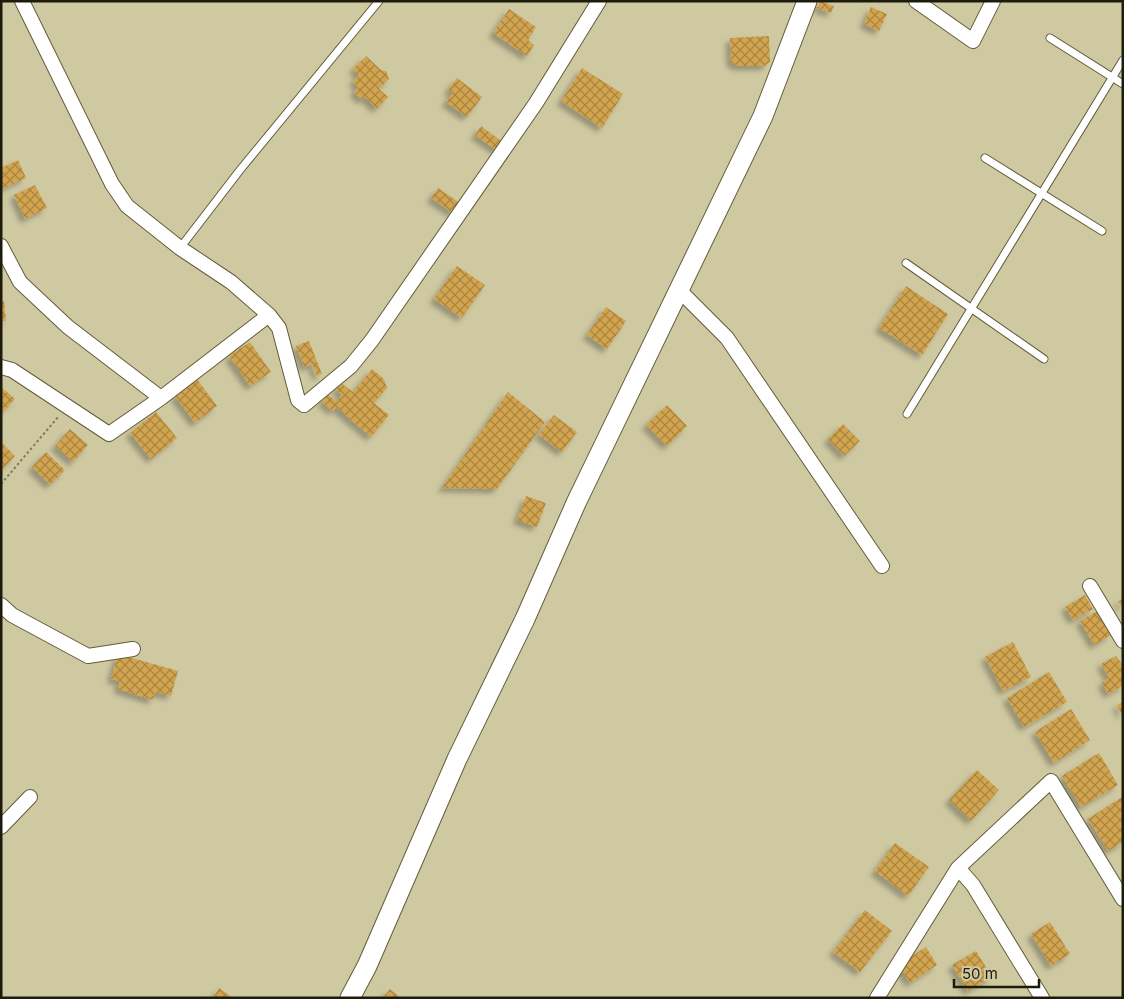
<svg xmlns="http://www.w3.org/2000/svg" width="1124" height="999" viewBox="0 0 1124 999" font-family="Inter,sans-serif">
<defs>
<pattern id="building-cross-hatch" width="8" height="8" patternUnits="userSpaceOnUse" patternTransform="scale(1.25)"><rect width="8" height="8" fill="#d2a44f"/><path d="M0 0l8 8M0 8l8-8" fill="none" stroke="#aa8540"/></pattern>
<filter id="shadow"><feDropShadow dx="-4.5" dy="4.5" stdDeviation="2.5" flood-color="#0004"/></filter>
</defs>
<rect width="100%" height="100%" fill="#cfc9a2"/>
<path fill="url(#building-cross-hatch)" filter="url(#shadow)" d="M820,1L834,6L831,13L817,8Z
M871,7L887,14L879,31L864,24Z
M509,9L536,27L528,40L534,45L527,56L493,33Z
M769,36L770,62L764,66H737L731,62L730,38Z
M366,56L381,70L386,71L389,79L379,89L388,97L377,109L365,97L362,100L354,92L358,87L353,81L359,75L353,69Z
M582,68L623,94L602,128L561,101Z
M457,78L482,97L467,117L446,102L453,93L448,90Z
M481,126L504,143L498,151L475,135Z
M18,160L26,178L2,189L1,168Z
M35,185L47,208L25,219L14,195Z
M438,188L460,203L453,213L431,198Z
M457,266L485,285L462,318L434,299Z
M906,286L948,314L922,355L879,328Z
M1,301H4L6,321H1Z
M606,307L626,321L607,349L587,335Z
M309,341L322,374L317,376L312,364L304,367L296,346Z
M250,342L271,372L250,386L229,356Z
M372,369L384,379L387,388L374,403L389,415L371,437L336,407L333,411L322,402L328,394L336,402L342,395L336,389L341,383L353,392Z
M197,379L217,406L195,423L175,396Z
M1,387L15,399L1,414Z
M508,392L545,422L497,489L442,488Z
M667,405L687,426L667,446L646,425Z
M156,412L177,438L151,459L130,433Z
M554,415L577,432L562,452L539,435Z
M843,424L860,441L844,456L828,439Z
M70,429L88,445L73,462L55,446Z
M1,442L15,456L1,470Z
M46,452L65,470L50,485L32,467Z
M526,496L546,503L537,527L517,520Z
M1085,595L1093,609L1073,620L1065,607Z
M1123,598V608L1118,602Z
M1097,611L1111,635L1094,645L1080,621Z
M1013,642L1031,677L1003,691L985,657Z
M118,654L178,671L171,696L155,692L153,700L118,689L120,681L111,679Z
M1116,656L1123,665V686L1108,694L1102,682L1109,678L1101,664Z
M1049,672L1067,702L1024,727L1007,698Z
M1123,702V717L1117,705Z
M1071,709L1090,740L1054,763L1035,732Z
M1099,753L1118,785L1081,807L1062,776Z
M977,770L999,790L971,821L949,800Z
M1122,797L1123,842L1108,851L1088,819Z
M895,843L929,867L908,896L875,871Z
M865,910L892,931L860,972L833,952Z
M1050,922L1070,954L1051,966L1031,934Z
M926,947L937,965L910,983L898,965Z
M976,951L992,977L968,991L952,965Z
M219,988L233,998H213Z
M390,989L401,998L384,996Z"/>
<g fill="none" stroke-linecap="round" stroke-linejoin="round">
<g stroke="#625c39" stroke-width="9">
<path id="lane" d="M1050,38L1123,84
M985,158L1102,231
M180,248L240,170L379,1
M906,263L1044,359
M907,414L1123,60"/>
</g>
<g stroke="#625c39" stroke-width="16">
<path id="street" d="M22,1L112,184L127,206L180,248L231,282L269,315L279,328L298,400L304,405L351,366L372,340L536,103L599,1
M916,1L973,41L993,1
M1,246L20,282L68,327L161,398
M679,290L727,338L882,566
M1,367L12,370L109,434L161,398L269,315
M1090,586L1123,641
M1,605L12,615L88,656L133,649
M1,827L30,797
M958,868L973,885L1042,998
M877,998L958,868L1051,781L1123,899"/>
</g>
<g stroke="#625c39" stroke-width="21">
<path id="secondary" d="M350,998L367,966L457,759L525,619L576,503L763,116L807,1"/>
</g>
<path stroke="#7e795d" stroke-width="2" stroke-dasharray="2.5 2.5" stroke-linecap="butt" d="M1,484L59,416"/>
<use href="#lane" stroke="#fff" stroke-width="7"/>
<use href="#street" stroke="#fff" stroke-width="14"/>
<use href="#secondary" stroke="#fff" stroke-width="19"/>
</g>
<rect width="1124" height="999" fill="none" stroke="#1d1b0c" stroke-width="5"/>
<path d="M954 979v8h85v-8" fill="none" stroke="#1d1b0c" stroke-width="2.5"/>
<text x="962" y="979" font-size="15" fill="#1d1b0c" stroke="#cfc9a2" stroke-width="4" paint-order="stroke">50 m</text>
</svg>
